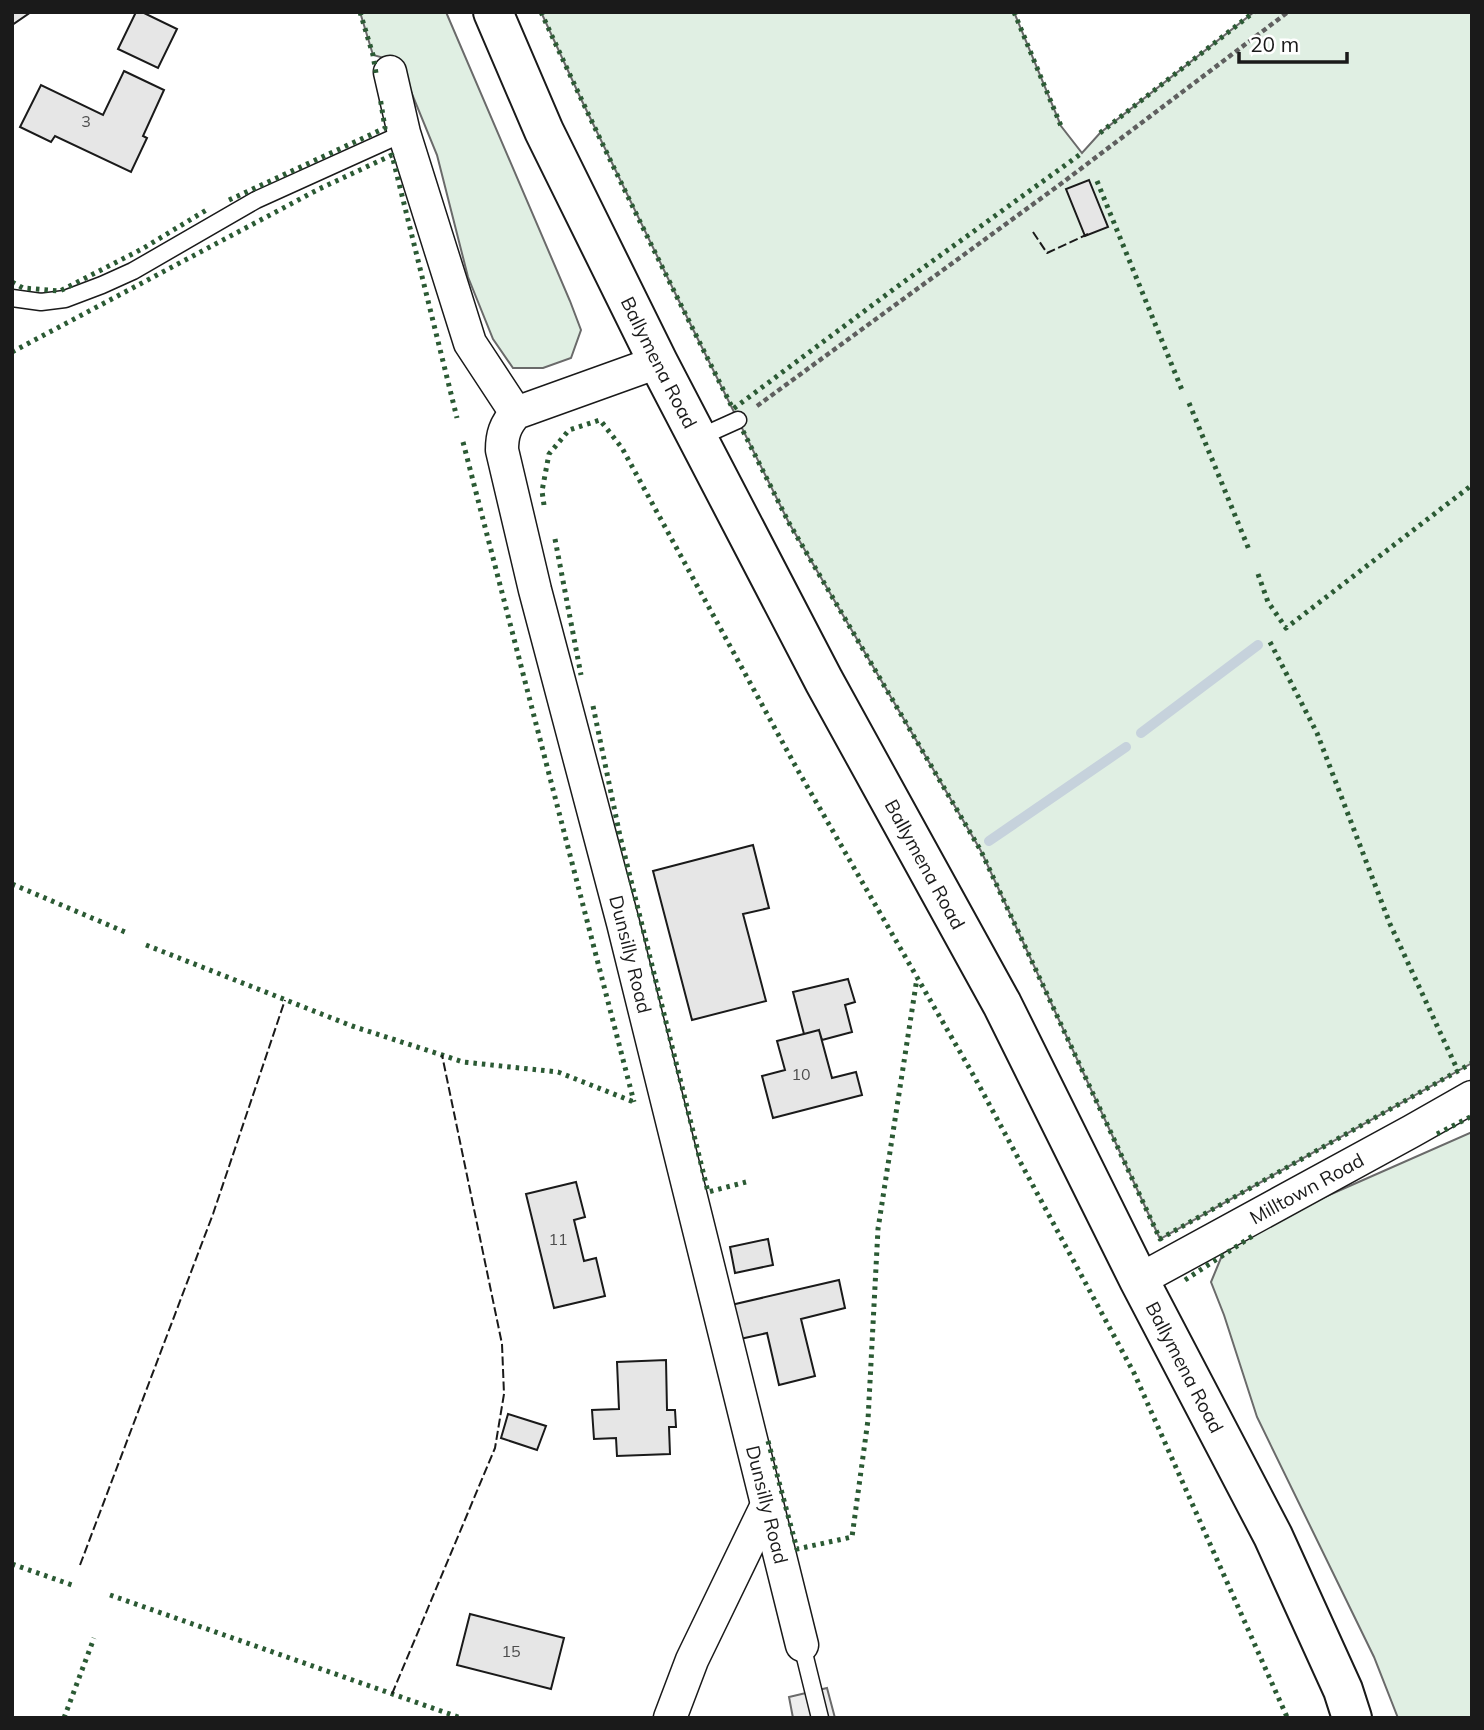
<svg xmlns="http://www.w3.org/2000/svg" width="1484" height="1730" viewBox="0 0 1484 1730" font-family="Mulish,sans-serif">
<rect width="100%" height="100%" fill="#fff"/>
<path fill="#e0efe3" stroke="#6a6a6a" stroke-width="2" d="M360,12H446L570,301L581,330L571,358L543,368H513L493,339L468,277L437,155L399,62L373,55Z
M541,12H1014L1061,126L1082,153L1100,133L1254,12H1472V1063L1160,1239L981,851L789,523L677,297L581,99Z
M1472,1132V1718H1398L1374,1657L1257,1417L1224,1315L1211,1282L1223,1253L1286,1214Z"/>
<path fill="#ededed" stroke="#6a6a6a" stroke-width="2" d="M827,1688L835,1718H793L789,1697Z"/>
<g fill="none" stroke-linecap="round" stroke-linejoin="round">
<path stroke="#c6d2dc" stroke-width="10" d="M1141,733L1258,645
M989,841L1126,747"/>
</g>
<path fill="#e6e6e6" stroke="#1a1a1a" stroke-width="2" d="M12,12H31L12,25Z
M136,12H142L177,29L158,68L118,49Z
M124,71L164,90L143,136L147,138L131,172L55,136L51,142L20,127L41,85L103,115Z
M1089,180L1108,227L1085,236L1066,189Z
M753,845L769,908L743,914L766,1001L692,1020L653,871Z
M848,979L855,1002L845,1005L852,1032L822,1040L819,1030L804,1034L793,992Z
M819,1030L832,1078L856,1072L862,1095L773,1118L762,1076L785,1070L777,1041Z
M576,1182L585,1217L574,1220L584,1261L596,1258L605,1296L554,1308L526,1194Z
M768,1239L773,1265L735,1273L730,1247Z
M839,1280L845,1308L801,1319L815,1376L779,1385L767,1333L740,1339L731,1305Z
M666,1360L667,1410H675L676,1427H669L670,1454L617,1456L616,1438L594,1439L592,1410L619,1409L617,1362Z
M508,1414L546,1426L537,1450L501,1438Z
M470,1614L564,1638L551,1689L457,1665Z"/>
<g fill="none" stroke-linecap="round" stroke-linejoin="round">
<g stroke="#1a1a1a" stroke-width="19">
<path id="lane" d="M12,298L41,302L65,299L102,285L133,271L256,200L404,133
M698,438L738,420
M802,1645L820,1718"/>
</g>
<g stroke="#1a1a1a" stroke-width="35">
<g id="street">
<path d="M390,72L404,133L470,343L516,413"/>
<path id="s1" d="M658,362L516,413C505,425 502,435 502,450L535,590L623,923L802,1645"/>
<path id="s2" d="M1139,1280L1412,1131L1472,1097"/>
<path d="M670,1718L692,1660L767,1505"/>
</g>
</g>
<g stroke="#1a1a1a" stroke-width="42">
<g id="highway">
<path id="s3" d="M493,12L544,131L658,362L824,681L1002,1004L1139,1280L1273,1536L1343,1690L1352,1718"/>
</g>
</g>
<path stroke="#5f5f5f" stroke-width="4.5" stroke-dasharray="5 3.5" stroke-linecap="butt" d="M757,406L1062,183L1288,12"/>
<use href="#lane" stroke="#fff" stroke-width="16"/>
<use href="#street" stroke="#fff" stroke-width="32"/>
<use href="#highway" stroke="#fff" stroke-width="38"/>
<path stroke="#2b5a34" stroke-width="5" stroke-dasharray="3.5 5" stroke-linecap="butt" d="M360,12L373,55L376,73
M541,12C602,146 667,278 733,409L898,286L1082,153
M1014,12L1061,126
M1100,133L1254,12
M1097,181L1182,390
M229,200L385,128L380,97
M12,282L23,288L60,291L142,249L208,209
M12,352L319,189L392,155L457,418
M1189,403L1250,552
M743,431L789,523L981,851L1160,1239L1472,1063
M463,442L634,1102
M544,505L542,491L549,454L569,430L600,420L622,448L796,767L975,1078L1134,1373L1287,1717
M555,539L581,675
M1258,574L1268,602L1286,628L1472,485
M1270,642L1317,733L1390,924L1458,1071
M593,706L620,836L708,1192L746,1182
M12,884L125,932
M146,945L352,1026L442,1055L463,1062L558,1072L634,1102
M1437,1134L1472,1116
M1185,1280L1254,1235
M768,1441L797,1549L852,1537L868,1420L878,1229L917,978
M12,1564L72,1585
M110,1595L461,1718
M64,1718L94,1638"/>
<path stroke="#1a1a1a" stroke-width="2" stroke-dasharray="9 3.5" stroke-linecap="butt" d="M1033,232L1047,253L1088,234
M80,1565L213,1214L285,1000
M392,1694L495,1448L504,1394L502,1344L442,1055"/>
</g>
<g text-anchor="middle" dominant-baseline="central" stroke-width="5" stroke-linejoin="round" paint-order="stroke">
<g font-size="16" fill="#4d4d4d">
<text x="86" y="121">3</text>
<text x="801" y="1074">10</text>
<text x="558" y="1239">11</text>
<text x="511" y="1651">15</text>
</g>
<g font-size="19" fill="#1a1a1a" stroke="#fff">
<text stroke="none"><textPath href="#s3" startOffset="388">Ballymena Road</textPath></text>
<text stroke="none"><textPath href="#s3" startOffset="956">Ballymena Road</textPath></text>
<text stroke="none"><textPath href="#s1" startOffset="712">Dunsilly Road</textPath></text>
<text stroke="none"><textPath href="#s2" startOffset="191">Milltown Road</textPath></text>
<text stroke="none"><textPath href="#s3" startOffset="1522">Ballymena Road</textPath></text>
<text stroke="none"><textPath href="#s1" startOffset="1279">Dunsilly Road</textPath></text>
</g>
</g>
<rect width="1484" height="1730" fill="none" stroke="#1a1a1a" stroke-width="28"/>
<path d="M1239 52v10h108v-10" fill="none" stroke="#1a1a1a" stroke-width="3.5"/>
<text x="1250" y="52" font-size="21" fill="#1a1a1a" stroke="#ffffff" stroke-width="5" paint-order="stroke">20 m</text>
</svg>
